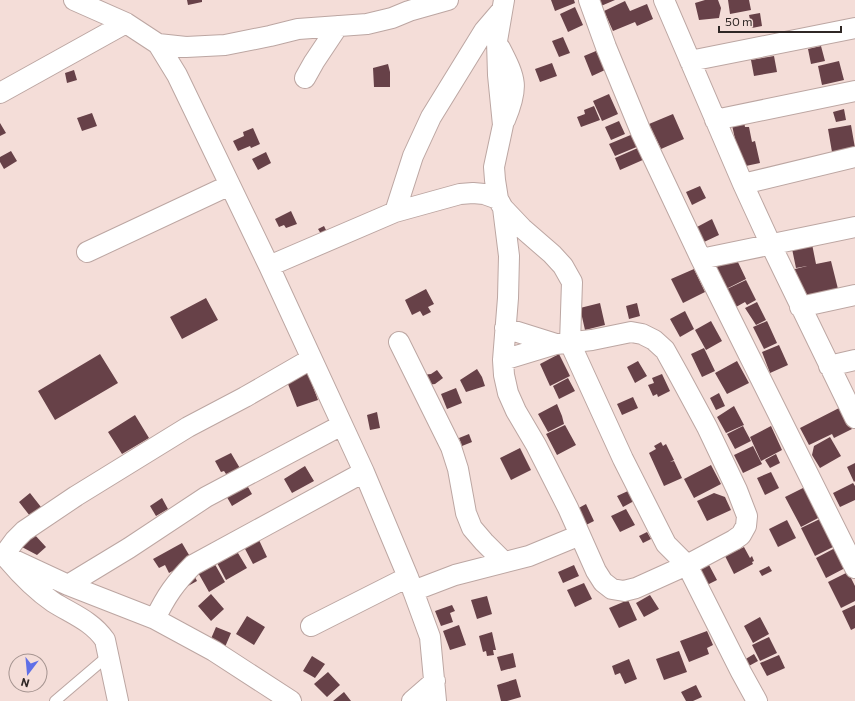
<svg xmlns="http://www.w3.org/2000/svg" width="855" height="701" viewBox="0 0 855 701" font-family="Commissioner,sans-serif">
<rect width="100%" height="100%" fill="#f4ddd8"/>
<path fill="#674148" d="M187,0H202V2L188,5Z
M551,0H574L575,3L555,11Z
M599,0H615L601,6Z
M705,0H718L721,8L719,18L699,20L695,3Z
M728,0H749L751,10L730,14Z
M625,1L630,11L647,4L653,19L637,26L635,22L613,31L604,11Z
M575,7L583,25L568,32L560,14Z
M760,13L762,26L752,28L749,15Z
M563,37L570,53L559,57L552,41Z
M821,46L825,61L811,64L808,49Z
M596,51L605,70L592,76L584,56Z
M774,56L777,72L754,76L751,60Z
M839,61L844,80L822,85L818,66Z
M552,63L557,76L540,82L535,69Z
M388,64L390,72V87H374L373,68Z
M74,70L77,80L67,83L65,73Z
M609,94L618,114L602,121L593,101Z
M594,106L600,120L581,127L577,117L585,114L584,110Z
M844,109L846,120L836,122L833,112Z
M92,113L97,126L82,131L77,118Z
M673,114L684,139L661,149L649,124Z
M619,121L625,134L611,140L605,127Z
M744,122L745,127H749L752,142L755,141L760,163L741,167L732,125Z
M0,123L6,133L0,136Z
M851,125L855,148L832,152L828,129Z
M253,128L260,144L251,148L250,146L238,151L233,141L244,136L243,132Z
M633,134L639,146L615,156L609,144Z
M640,147L645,159L620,170L615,158Z
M11,151L17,161L4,169L0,162V157Z
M266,152L271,163L258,170L252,159Z
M700,186L706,198L692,205L686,192Z
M291,211L297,224L286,228L284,225L279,227L275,219Z
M712,219L719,235L704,242L697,227Z
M324,226L327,232L321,234L318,229Z
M811,239L816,264L831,261L838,289L798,299L791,270L807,266L796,268L791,244Z
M736,258L746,279L726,289L716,267Z
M694,269L705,292L683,303L671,279Z
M746,280L756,300L747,305L745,302L736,307L727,289Z
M426,289L434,304L428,307L431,312L423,316L420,311L412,315L405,300Z
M206,298L218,320L182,339L170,317Z
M757,302L766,320L756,325L745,308Z
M600,303L605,325L585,330L580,308Z
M637,303L640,316L629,319L626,306Z
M685,311L694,329L680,337L670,319Z
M711,321L722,341L706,350L695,330Z
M767,321L777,343L764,349L753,327Z
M779,345L788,365L770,373L762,352Z
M704,348L715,371L702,377L691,354Z
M100,354L118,383L55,420L38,391Z
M559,354L570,376L550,386L540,364Z
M638,361L647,376L635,383L627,367Z
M737,361L749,383L727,394L715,373Z
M477,369L482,377L485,386L466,392L460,380Z
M437,370L443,378L435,384L427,385L422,375L431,374Z
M307,371L318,400L297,407L286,379Z
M662,374L670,391L658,397L657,394L653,396L648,385L654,383L652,378Z
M568,378L575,391L559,399L553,386Z
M456,388L462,403L447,409L441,394Z
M719,393L725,406L716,410L710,398Z
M633,397L638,408L622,415L617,404Z
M557,404L562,416L564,424L548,432L538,414Z
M734,406L744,425L726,433L717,417Z
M841,407L852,429L834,438L832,434L809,445L800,428Z
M377,412L380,428L370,430L367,415Z
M135,415L149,438L122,454L108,432Z
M565,425L576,445L557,455L546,434Z
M743,426L751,441L735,449L727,434Z
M771,426L782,450L761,461L750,437Z
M469,434L472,442L462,446L459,438Z
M830,437L841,456L820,468L812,455L814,446Z
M661,442L663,446L666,444L674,460L670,462L674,461L682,478L664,486L649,453L656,449L654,446Z
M753,446L762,464L743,473L734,455Z
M520,448L531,470L511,480L500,458Z
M231,453L241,470L228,477L224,471L221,472L215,461Z
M776,454L780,463L770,468L765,460Z
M855,463V481L854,482L847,467Z
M711,465L721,484L694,498L684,479Z
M305,466L314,481L292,493L284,479Z
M771,472L779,488L765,495L757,478Z
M244,480L252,494L232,506L224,492Z
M853,483L855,486V500L840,507L833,493Z
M807,486L822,516L801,527L785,497Z
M628,491L634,501L623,507L617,496Z
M30,493L41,507L30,516L19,502Z
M714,493L725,497L731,510L707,521L697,501Z
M162,498L168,509L156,516L150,506Z
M586,504L594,521L584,526L575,510Z
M626,509L635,525L620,532L611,516Z
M824,517L837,545L815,556L801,528Z
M787,520L796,538L778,547L769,529Z
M647,532L651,539L643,543L639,536Z
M34,534L46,547L37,555L20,546Z
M259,540L267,557L253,564L244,547Z
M182,543L192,560L169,573L165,565L159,568L153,559Z
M744,547L750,558L752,556L754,561L752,562L753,564L734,574L725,556Z
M837,547L847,567L826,578L816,558Z
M235,548L247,568L226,580L215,559Z
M212,559L225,582L209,592L196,569Z
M701,563L703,568L709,565L717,580L703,587L697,570Z
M574,565L579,576L563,583L558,572Z
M769,566L772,571L762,576L759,571Z
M192,571L197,581L188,586L183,576Z
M848,572L855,586V601L841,608L828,582Z
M584,583L592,599L575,607L567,590Z
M211,594L224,609L211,621L198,606Z
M650,595L659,609L644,617L636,603Z
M487,596L492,614L477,619L471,600Z
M628,600L637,620L619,628L609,608Z
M452,605L455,611L450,613L453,622L441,626L435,611Z
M855,605V628L851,630L842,611Z
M247,616L265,627L254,645L236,634Z
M760,617L769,634L753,643L744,626Z
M459,625L466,645L450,650L443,631Z
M216,627L231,633L225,647L210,641Z
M707,631L713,645L707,648L709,654L689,662L680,641Z
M492,632L496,650H493L494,655L487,656L486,651L483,652L479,636Z
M769,637L777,653L760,661L752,645Z
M679,651L687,672L664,680L656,659Z
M513,653L516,667L501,671L497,657Z
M754,654L758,661L747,667L744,660Z
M779,655L785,668L767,676L760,663Z
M312,656L325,664L315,678L303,671Z
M629,659L637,679L625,684L620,673L615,675L612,666Z
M328,672L340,685L327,697L314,684Z
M516,679L521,697L507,701H501L497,685Z
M696,685L702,697L693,701H686L681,692Z
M344,692L351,701H333Z"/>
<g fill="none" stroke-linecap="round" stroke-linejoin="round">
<g stroke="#bca6a2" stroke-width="12">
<path id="service" d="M55,701L109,655"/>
</g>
<g stroke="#bca6a2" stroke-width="22">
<path id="minor" d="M74,0L126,23L158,44L177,75L269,266L364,472L408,577L430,637L436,701
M504,0L497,41L498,75L503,125L494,167L495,180L498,199L503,208L522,228L552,254L563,266L572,282L570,343L575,354L623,459L666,544L687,565L741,672L757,701
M589,0L606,47L641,132L701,259L855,568
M664,0L743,184L771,245L855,418
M158,44L186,47L225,45L270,36L298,29L367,24L392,18L409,11L448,0
M500,48C516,79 519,87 505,120
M690,61L855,28
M305,78L314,62L338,26
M0,93L126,23
M715,120L855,91
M743,184L855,157
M503,208L509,256L508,298L503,360L504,375L508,393L516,411L536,445L568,508L596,571L603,582L612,589L624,591L636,588L687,565L734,540L741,535L746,526L747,516L737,490L707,427L680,377L665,350L654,340L642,334L631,332L592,340L556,344L503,360
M395,212L413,156L431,117L484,31L502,10
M87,252L230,185
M701,259L855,227
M269,266L395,212L460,194L473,193L484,194L498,199
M800,307L855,295
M505,328L556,344
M399,342L451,447L458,469L466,513L472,528L484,542L504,562
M829,366L855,360
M10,558L68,585L155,619L214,651L291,701
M68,585L129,548L206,497L342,425
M413,591L455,575L529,556L580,535
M155,619C166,596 175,583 193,565L364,472
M311,626L408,577
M118,701L105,640C92,621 72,614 53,602C34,589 18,572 4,555L15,540L24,531L76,496L188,427L245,397L311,359
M412,701L435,681"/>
</g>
<use href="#service" stroke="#fff" stroke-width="10"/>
<use href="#minor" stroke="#fff" stroke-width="20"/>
</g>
<g transform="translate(28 673) rotate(196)"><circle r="19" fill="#f4ddd8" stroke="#a59490"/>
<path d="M0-3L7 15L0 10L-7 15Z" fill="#5f6fe7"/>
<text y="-6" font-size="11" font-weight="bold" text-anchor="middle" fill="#2f2725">N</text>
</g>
<path d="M719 26v6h122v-6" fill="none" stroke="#2f2725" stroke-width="2"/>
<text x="725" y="26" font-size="12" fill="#2f2725" stroke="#f4ddd8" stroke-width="3" paint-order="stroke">50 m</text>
</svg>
